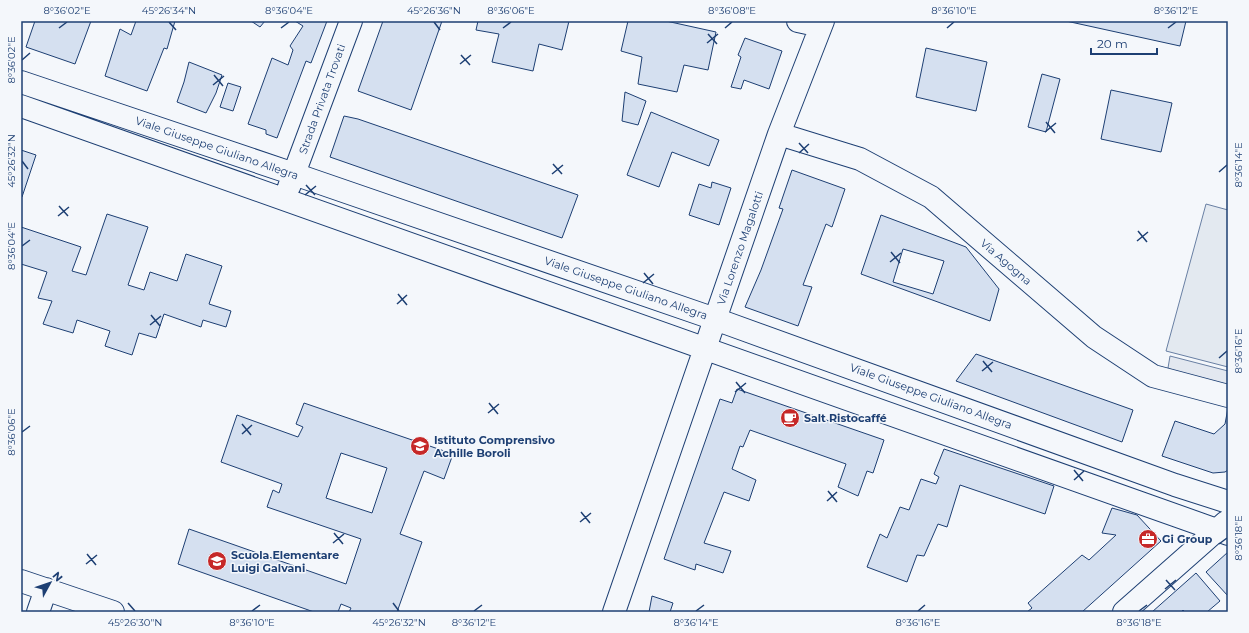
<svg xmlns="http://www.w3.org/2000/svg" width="1249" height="633" viewBox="0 0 1249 633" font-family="Montserrat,sans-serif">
<rect width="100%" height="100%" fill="#f4f7fb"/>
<path fill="#e3e9f0" stroke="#687fa3" d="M1206,204L1228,210V367L1166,351Z"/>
<path fill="#e3e8f0" stroke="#687fa3" d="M1170,356L1228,371V388L1185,377L1168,368Z"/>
<path fill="#d5e0f0" stroke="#1d3f73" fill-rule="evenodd" d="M35,21H91L75,64L26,47Z
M136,21H175L167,49L164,48L147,91L105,76L120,29L131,35Z
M251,21H265L260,27Z
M295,21H327L311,63L306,61L277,138L266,134V130L248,124L272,58L288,65L293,50L290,46L303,26Z
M383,21H442L411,110L358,91Z
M478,21H569L562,50L539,44L533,71L492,62L499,34L476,30Z
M628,21H666L716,32L708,70L684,65L677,92L638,84L642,57L621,51Z
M1066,21H1186L1180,46Z
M745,38L782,51L769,89L744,80L741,89L731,87L741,57L738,55Z
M926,48L987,62L976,111L916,97Z
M189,62L222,75L216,93L206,113L177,102L184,82Z
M1042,74L1060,79L1046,132L1028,127Z
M228,83L241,87L233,111L220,107Z
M1111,90L1172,103L1161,152L1101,139Z
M625,92L646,101L638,125L622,121Z
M651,112L719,140L709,166L672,152L659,187L627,175Z
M344,116L358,119L578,195L562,238L330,157Z
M21,150L36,155L22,197H21Z
M792,170L845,189L832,227L826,224L803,285L812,287L798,326L745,307L761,270L783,209L779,208Z
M712,182L731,188L719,225L689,215L699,184L711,188Z
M107,214L148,227L128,285L144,290L150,272L177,281L186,254L222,266L209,304L231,311L226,327L203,320L201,327L164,314L156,338L139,333L132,355L105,346L110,331L77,320L73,333L43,324L52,301L38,298L47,272L21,264V227L81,247L72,271L86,275Z
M881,215L966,247L999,289L990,321L861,274ZM903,249L944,261L933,294L893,282Z
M976,354L1133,410L1122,442L956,381Z
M737,389L884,440L873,473L867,471L858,496L838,487L846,464L750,430L743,447L740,446L732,469L756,480L749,501L724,492L704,543L731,551L723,573L696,564L695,570L664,559L720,399L732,403Z
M304,403L453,454L444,479L424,471L400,534L422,542L397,612H349L351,608L341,604L338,612H314L178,564L189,529L346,584L361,539L267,507L273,490L279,493L282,484L221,462L237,415L298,437L303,427L296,424ZM341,453L387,468L372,513L326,498Z
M1228,408V470L1225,472L1213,473L1162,456L1175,421L1214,434L1225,424Z
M944,449L1054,486L1045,514L960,485L947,527L938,524L924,556L917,555L907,582L867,567L880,534L887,538L900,507L909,510L921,479L936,484L939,477L934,474Z
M1112,508L1137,515L1161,541L1082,612H1027L1032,608L1028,603L1082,555L1089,560L1116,535L1102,533Z
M1228,552V596L1206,572Z
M1196,573L1220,601L1207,612H1185L1183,610L1181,612H1152Z
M652,596L673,603L670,612H649Z"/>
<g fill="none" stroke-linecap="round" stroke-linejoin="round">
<g stroke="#1d3f73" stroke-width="24">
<path id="minor" d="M798,21L821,26
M21,82L294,174L715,319L1175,485L1228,502
M21,106L1228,534
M779,134L860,159L931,197L1094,337L1153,376L1228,396
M289,187L351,21
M21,581L113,612
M38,612L46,589
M614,612L779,134L823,21
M1124,612L1226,522"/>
</g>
<use href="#minor" stroke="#f4f7fb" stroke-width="22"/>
</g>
<path fill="none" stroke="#1d3f73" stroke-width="1.5" d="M169,22L176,30M434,22L440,30M59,28L67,22M281,28L289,22M503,28L511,22M725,28L732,22M947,28L954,22M1168,28L1176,22M708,34L717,44M707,43L718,34M461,55L470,65M22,60L30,53M460,64L471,55M214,75L223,86M213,85L224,76M1046,122L1055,133M1045,132L1056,123M799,143L808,153M799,153L809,144M22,161L28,169M553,164L562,174M1219,172L1227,165M552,174L563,165M306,185L315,195M305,195L316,186M59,206L68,216M58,216L69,207M1138,231L1147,242M1137,241L1148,232M22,246L30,240M891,252L900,263M890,262L901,253M644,273L653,284M643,283L654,274M398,294L407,305M397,304L407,295M151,315L160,326M150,325L161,316M1219,358L1227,351M983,361L992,372M982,371L993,362M736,382L745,393M735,392L746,383M489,403L498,414M488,413L499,404M242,424L251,435M22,432L30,426M242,434L252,425M1074,470L1083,481M1074,480L1084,471M828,491L837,502M827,501L837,492M581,512L590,523M580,522L591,513M334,533L343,544M333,543L344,534M1219,544L1227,538M87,554L96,565M86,564L97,555M1166,580L1175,590M1165,589L1176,580M128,603L135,611M393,603L399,611M252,611L260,605M474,611L482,605M696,611L704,605M918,611L925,605M1139,611L1147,605"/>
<defs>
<g id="cafe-disc" transform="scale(1)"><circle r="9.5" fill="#c62828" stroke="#f4f7fb"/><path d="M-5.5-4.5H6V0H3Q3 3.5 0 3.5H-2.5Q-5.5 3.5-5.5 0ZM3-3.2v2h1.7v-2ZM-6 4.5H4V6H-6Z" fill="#fff"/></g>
<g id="school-disc" transform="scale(1)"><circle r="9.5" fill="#c62828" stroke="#f4f7fb"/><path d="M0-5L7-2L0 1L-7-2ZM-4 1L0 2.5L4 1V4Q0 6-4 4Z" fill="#fff"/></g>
<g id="office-disc" transform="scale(1)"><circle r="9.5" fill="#c62828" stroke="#f4f7fb"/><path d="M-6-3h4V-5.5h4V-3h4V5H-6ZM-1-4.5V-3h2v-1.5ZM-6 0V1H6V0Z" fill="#fff"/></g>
</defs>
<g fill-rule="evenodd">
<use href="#cafe-disc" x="790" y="418"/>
<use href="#school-disc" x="420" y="446"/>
<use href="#office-disc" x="1148" y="539"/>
<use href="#school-disc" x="217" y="561"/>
</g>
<g text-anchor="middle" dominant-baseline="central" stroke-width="3" stroke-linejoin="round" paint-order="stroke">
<g font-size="11" fill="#1d3f73" stroke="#f4f7fb">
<text transform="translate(322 99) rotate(-70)">Strada Privata Trovati</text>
<text transform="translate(217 148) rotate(19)">Viale Giuseppe Giuliano Allegra</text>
<text transform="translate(740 248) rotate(-71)">Via Lorenzo Magalotti</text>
<text transform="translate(1006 262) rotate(41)">Via Agogna</text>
<text transform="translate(626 288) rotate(19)">Viale Giuseppe Giuliano Allegra</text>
<text transform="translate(931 396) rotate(20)">Viale Giuseppe Giuliano Allegra</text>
</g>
<g font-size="11" font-weight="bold" fill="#1d3f73" stroke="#f4f7fb" text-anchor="start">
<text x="804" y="418">Salt Ristocaffé</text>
<text x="434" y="440">Istituto Comprensivo<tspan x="434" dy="13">Achille Boroli</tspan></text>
<text x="1162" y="539">Gi Group</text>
<text x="231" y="555">Scuola Elementare<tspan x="231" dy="13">Luigi Galvani</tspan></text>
</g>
</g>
<rect width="1249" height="633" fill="none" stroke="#f4f7fb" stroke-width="44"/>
<g transform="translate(50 583) rotate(50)" stroke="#f4f7fb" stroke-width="3" paint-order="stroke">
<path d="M0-3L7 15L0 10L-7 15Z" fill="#1d3f73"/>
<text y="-6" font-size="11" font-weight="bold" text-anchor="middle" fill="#1d3f73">N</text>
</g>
<path d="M1091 48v6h66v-6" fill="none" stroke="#1d3f73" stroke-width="2"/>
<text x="1097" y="48" font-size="12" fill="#1d3f73" stroke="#f4f7fb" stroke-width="3" paint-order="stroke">20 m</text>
<rect x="22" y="22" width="1205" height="589" fill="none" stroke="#1d3f73" stroke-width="1.5"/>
<g font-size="10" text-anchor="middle" fill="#1d3f73">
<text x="67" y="14">8°36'02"E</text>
<text x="169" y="14">45°26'34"N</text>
<text x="289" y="14">8°36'04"E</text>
<text x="434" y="14">45°26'36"N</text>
<text x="511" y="14">8°36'06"E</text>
<text x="732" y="14">8°36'08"E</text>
<text x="954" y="14">8°36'10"E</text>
<text x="1176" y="14">8°36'12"E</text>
<text transform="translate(11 60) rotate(-90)" y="4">8°36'02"E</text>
<text transform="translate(11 161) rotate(-90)" y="4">45°26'32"N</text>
<text transform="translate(1238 165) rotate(-90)" y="4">8°36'14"E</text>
<text transform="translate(11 246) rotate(-90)" y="4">8°36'04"E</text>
<text transform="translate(1238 351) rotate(-90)" y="4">8°36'16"E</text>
<text transform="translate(11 432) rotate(-90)" y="4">8°36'06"E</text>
<text transform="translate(1238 538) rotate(-90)" y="4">8°36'18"E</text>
<text x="135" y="626">45°26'30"N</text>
<text x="252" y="626">8°36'10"E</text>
<text x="399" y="626">45°26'32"N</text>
<text x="474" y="626">8°36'12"E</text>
<text x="696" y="626">8°36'14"E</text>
<text x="918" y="626">8°36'16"E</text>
<text x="1139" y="626">8°36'18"E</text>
</g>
</svg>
